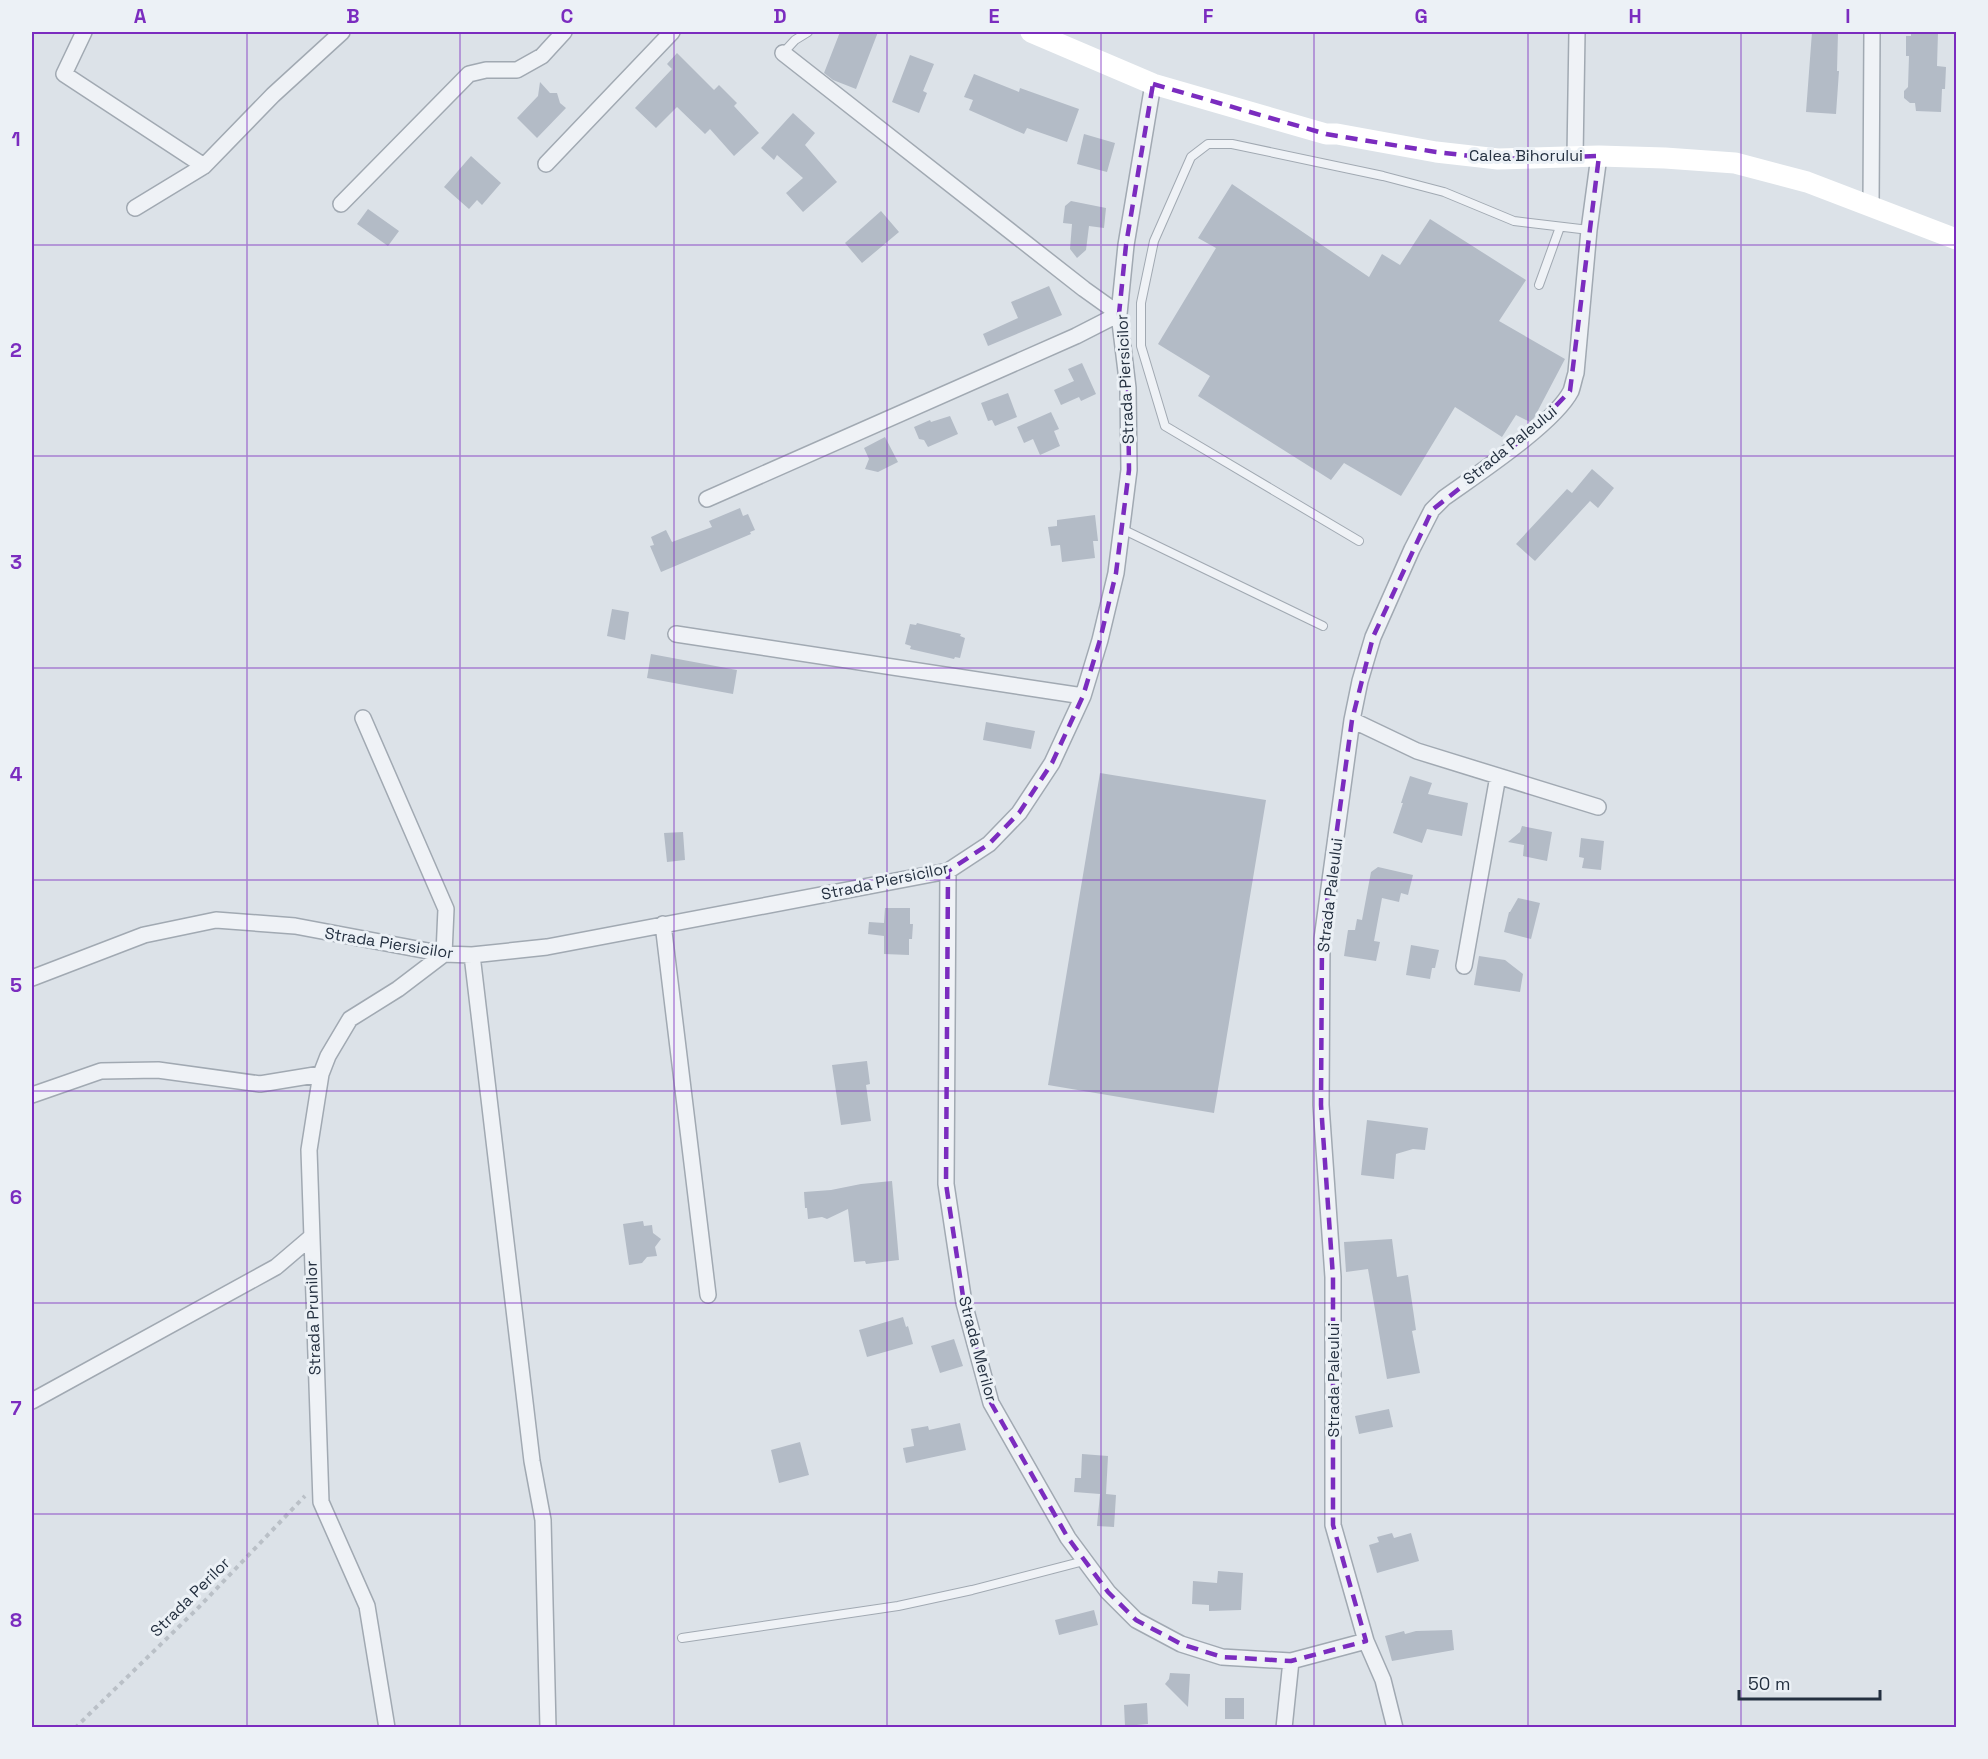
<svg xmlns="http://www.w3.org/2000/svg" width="1988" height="1759" viewBox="0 0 1988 1759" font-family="'Space Grotesk',sans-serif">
<rect width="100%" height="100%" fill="#dce2e8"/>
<path fill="#b3bbc6" d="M840,32H878L856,89L833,80L824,73Z
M1812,32H1838L1837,71H1839L1836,114L1806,112Z
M1911,32H1938L1937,66L1946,67L1945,89H1942L1941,112L1916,111L1915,103H1910L1904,98V91L1908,87L1909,56H1906V36H1911Z
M677,53L714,90L719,85L737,103L734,106L759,133L734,156L710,129L705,134L677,107L656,128L635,108L672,69L667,64Z
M910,55L934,64L923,91L927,93L919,113L892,102Z
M974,74L1019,92L1020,88L1079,109L1067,142L1027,128L1024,134L969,110L973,100L964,97Z
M540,82L550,93H557L560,103L566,108L537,138L517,118L538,96Z
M793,113L815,133L805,145L837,182L803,212L786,193L803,178L777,155L774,160L761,148Z
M1084,134L1115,143L1107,172L1077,164Z
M471,156L501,183L482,205L477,200L469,209L444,187Z
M1232,184L1369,277L1382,254L1400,265L1430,219L1526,280L1499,321L1565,359L1534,418L1530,422L1516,415L1502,437L1455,407L1401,496L1344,463L1331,480L1198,396L1210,376L1158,344L1216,248L1198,238Z
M1071,201L1106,208L1104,228L1089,226L1086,250L1077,258L1070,249L1072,224L1063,223L1065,206Z
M368,209L399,231L388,246L357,224Z
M881,211L899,232L862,263L845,243Z
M1049,286L1062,315L988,346L983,334L1018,318L1011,302Z
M1082,363L1096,394L1081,401L1079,397L1061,405L1054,390L1074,381L1068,369Z
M1008,393L1017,417L995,426L992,420L988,421L981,403Z
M1051,412L1059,429L1054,431L1060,446L1040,455L1033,439L1024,443L1017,427Z
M950,416L958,434L928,447L924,440L919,439L914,427L930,420L931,422Z
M885,437L898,462L878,472L865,469L869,459L864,448Z
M1592,469L1614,488L1598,508L1590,501L1535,561L1516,544L1567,489L1572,493Z
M740,508L743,516L748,514L755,530L750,532L751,534L661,572L650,546L654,545L651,537L666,530L672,542L712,527L709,521Z
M1095,515L1098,541H1093L1095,558L1062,562L1060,545L1051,546L1048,527L1057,526V520Z
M612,609L629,612L625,640L607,636Z
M917,623L961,634L960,636L965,638L960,658L955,657L954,659L910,649L911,646L905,644L910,624L916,625Z
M651,654L737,670L733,694L647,678Z
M986,722L1035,731L1031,749L983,740Z
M1100,773L1266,800L1214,1113L1048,1085Z
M1410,776L1432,783L1428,794L1468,803L1462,836L1427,829L1422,843L1393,833L1403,803H1401Z
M1522,826L1552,832L1547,861L1523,856L1524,845L1508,842L1520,832Z
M683,832L685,860L667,862L664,833Z
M1581,838L1604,841L1601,870L1582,868L1584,858L1579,857Z
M1378,867L1413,875L1408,895L1401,893L1399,902L1382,898L1374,941L1380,942L1376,961L1344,956L1348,930H1355L1357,919L1362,920L1371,872Z
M1518,898L1540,903L1531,939L1504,932L1509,912H1510Z
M885,908H910V924H913L912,939H909V955L884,954V936L868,934L869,922L884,923Z
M1411,945L1439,950L1435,968H1432L1430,979L1406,975Z
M1479,956L1505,960L1523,974L1520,992L1474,985Z
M867,1061L870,1084L866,1085L871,1121L841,1125L832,1065Z
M1367,1120L1428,1128L1425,1150L1413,1149L1396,1154L1394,1179L1361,1175Z
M892,1181L899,1260L866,1264L865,1261L854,1262L848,1209L827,1219L822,1217L808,1219L807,1208H805L804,1192L831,1190L861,1184Z
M643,1221L644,1226L652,1225L653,1233L661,1239L655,1247L657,1256L647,1257L642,1263L629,1265L623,1224Z
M1392,1239L1397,1277L1408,1275L1416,1330L1412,1331L1420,1373L1387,1379L1368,1269L1346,1272L1344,1242Z
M903,1317L906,1327L908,1326L913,1344L867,1357L859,1330Z
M954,1339L963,1366L940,1373L931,1346Z
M1389,1409L1393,1427L1359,1434L1355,1416Z
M960,1423L966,1450L906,1463L903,1448L914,1446L911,1429L928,1426L929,1430Z
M800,1442L809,1475L779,1483L771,1450Z
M1082,1454L1108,1456L1106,1494L1116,1495L1114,1527L1097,1526L1100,1494L1074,1492L1075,1478H1081Z
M1392,1533L1394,1538L1411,1533L1419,1561L1377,1573L1369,1545L1379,1542L1377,1537Z
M1218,1571L1243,1573L1241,1610L1209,1611V1605L1192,1604L1193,1581L1217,1583Z
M1094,1610L1098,1625L1059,1635L1055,1620Z
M1452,1630L1454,1650L1392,1661L1385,1636L1404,1631L1405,1634L1416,1631Z
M1170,1673L1190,1674L1188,1707L1165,1684L1169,1679Z
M1225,1698H1244V1719H1225Z
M1147,1703L1148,1724L1125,1726L1124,1705Z"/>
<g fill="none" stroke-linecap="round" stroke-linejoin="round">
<g stroke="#a1a9b2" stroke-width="10">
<path id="service" d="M783,53L795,40L808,32
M1539,285L1560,227
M1122,529L1323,626
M1359,541L1165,426L1141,346V303L1154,241L1191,157L1208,144H1232L1383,176L1444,192L1514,221L1589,230
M682,1638L898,1606L972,1590L1084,1561"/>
</g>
<g stroke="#a1a9b2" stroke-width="18">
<path id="minor" d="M84,32L64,74L204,166
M1575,157L1577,32
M546,164L672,32
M341,204L469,74L486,70H517L542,56L564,32
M1871,206L1872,32
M135,208L204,166L273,95L342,32
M707,499L1076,336L1119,314L1084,289L783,53
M676,634L1083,696
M363,718L446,909L444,954L398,989L350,1019L328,1056L321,1074L309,1150L321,1502L367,1606L387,1728
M1352,720L1417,751L1598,807
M948,871L946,1184L964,1303L991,1403L1068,1538L1108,1592L1136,1620L1181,1644L1222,1657L1291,1661
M663,924L708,1295
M472,955L532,1461L543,1520L548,1728
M1464,966L1498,776
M32,978L144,935L216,920L295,926L444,954L472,955L547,947L948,871L989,844L1019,813L1052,763L1083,696L1100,640L1116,573L1129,470L1128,388L1119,314L1126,245L1153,84
M32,1095L101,1071L158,1070L260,1084L321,1074
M32,1401L276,1267L310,1238
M1284,1728L1291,1661L1366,1641
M1395,1728L1383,1680L1366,1641L1333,1525V1277L1321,1105L1322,939L1352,720L1360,681L1373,637L1412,549L1432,510L1444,498C1476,475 1554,424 1571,391C1573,385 1574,379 1576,373L1589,230L1599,156"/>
</g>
<path stroke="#bac0c7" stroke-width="4" stroke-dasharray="4.5 4.5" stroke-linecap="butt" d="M75,1728L196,1610L305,1496"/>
<use href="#service" stroke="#eff2f6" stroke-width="8"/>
<use href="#minor" stroke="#eff2f6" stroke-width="15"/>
<path stroke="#fff" stroke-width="21" d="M1031,32L1153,84L1326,134H1337L1436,152L1498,159L1599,156L1665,158L1735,163L1807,182L1956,239"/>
</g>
<path fill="none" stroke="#7b2cbf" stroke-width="4.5" stroke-dasharray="12 8" stroke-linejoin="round" d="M1153,84L1326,134L1436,152L1498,159L1599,156L1570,391L1529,434L1432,510L1373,637L1352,720L1322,939L1321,1105L1333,1277V1525L1366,1641L1291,1661L1222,1657L1181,1644L1136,1620L1108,1592L1068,1538L991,1403L964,1303L946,1184L948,871L989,844L1019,813L1052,763L1083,696L1100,640L1116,573L1129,470L1128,388L1119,314L1126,245Z"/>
<path fill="none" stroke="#7b2cbf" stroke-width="1.5" stroke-opacity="0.55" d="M247,32V1728M460,32V1728M674,32V1728M887,32V1728M1101,32V1728M1314,32V1728M1528,32V1728M1741,32V1728M32,245H1956M32,456H1956M32,668H1956M32,880H1956M32,1091H1956M32,1303H1956M32,1514H1956"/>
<g text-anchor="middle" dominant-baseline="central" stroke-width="6" stroke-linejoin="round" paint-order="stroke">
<g font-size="16" fill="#243040" stroke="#ecf1f6">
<text x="1526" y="155">Calea Bihorului</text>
<text transform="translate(1125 379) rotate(-93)">Strada Piersicilor</text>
<text transform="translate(1510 445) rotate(-39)">Strada Paleului</text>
<text transform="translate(885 881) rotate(-12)">Strada Piersicilor</text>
<text transform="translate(1330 895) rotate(-83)">Strada Paleului</text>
<text transform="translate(389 943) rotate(9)">Strada Piersicilor</text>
<text transform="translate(313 1318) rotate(-92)">Strada Prunilor</text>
<text transform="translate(978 1349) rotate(75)">Strada Merilor</text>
<text transform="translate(1333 1380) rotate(-90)">Strada Paleului</text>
<text transform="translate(190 1597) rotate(-45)">Strada Perilor</text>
</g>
</g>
<rect width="1988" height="1759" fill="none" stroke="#ecf1f6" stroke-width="66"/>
<path d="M1739 1690v9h141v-9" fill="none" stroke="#243040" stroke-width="3"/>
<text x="1748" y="1690" font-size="18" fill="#243040" stroke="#ecf1f6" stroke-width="4.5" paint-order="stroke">50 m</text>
<rect x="33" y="33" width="1922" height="1693" fill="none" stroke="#7b2cbf" stroke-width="2"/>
<g font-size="20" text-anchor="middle" font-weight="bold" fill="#7b2cbf">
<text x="140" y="23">A</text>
<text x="353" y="23">B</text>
<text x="567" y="23">C</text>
<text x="780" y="23">D</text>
<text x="994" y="23">E</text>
<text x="1208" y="23">F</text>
<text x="1421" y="23">G</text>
<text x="1635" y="23">H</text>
<text x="1848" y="23">I</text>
<text x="16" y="146">1</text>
<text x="16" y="357">2</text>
<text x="16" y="569">3</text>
<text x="16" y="781">4</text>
<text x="16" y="992">5</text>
<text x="16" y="1204">6</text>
<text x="16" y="1415">7</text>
<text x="16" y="1627">8</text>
</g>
</svg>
